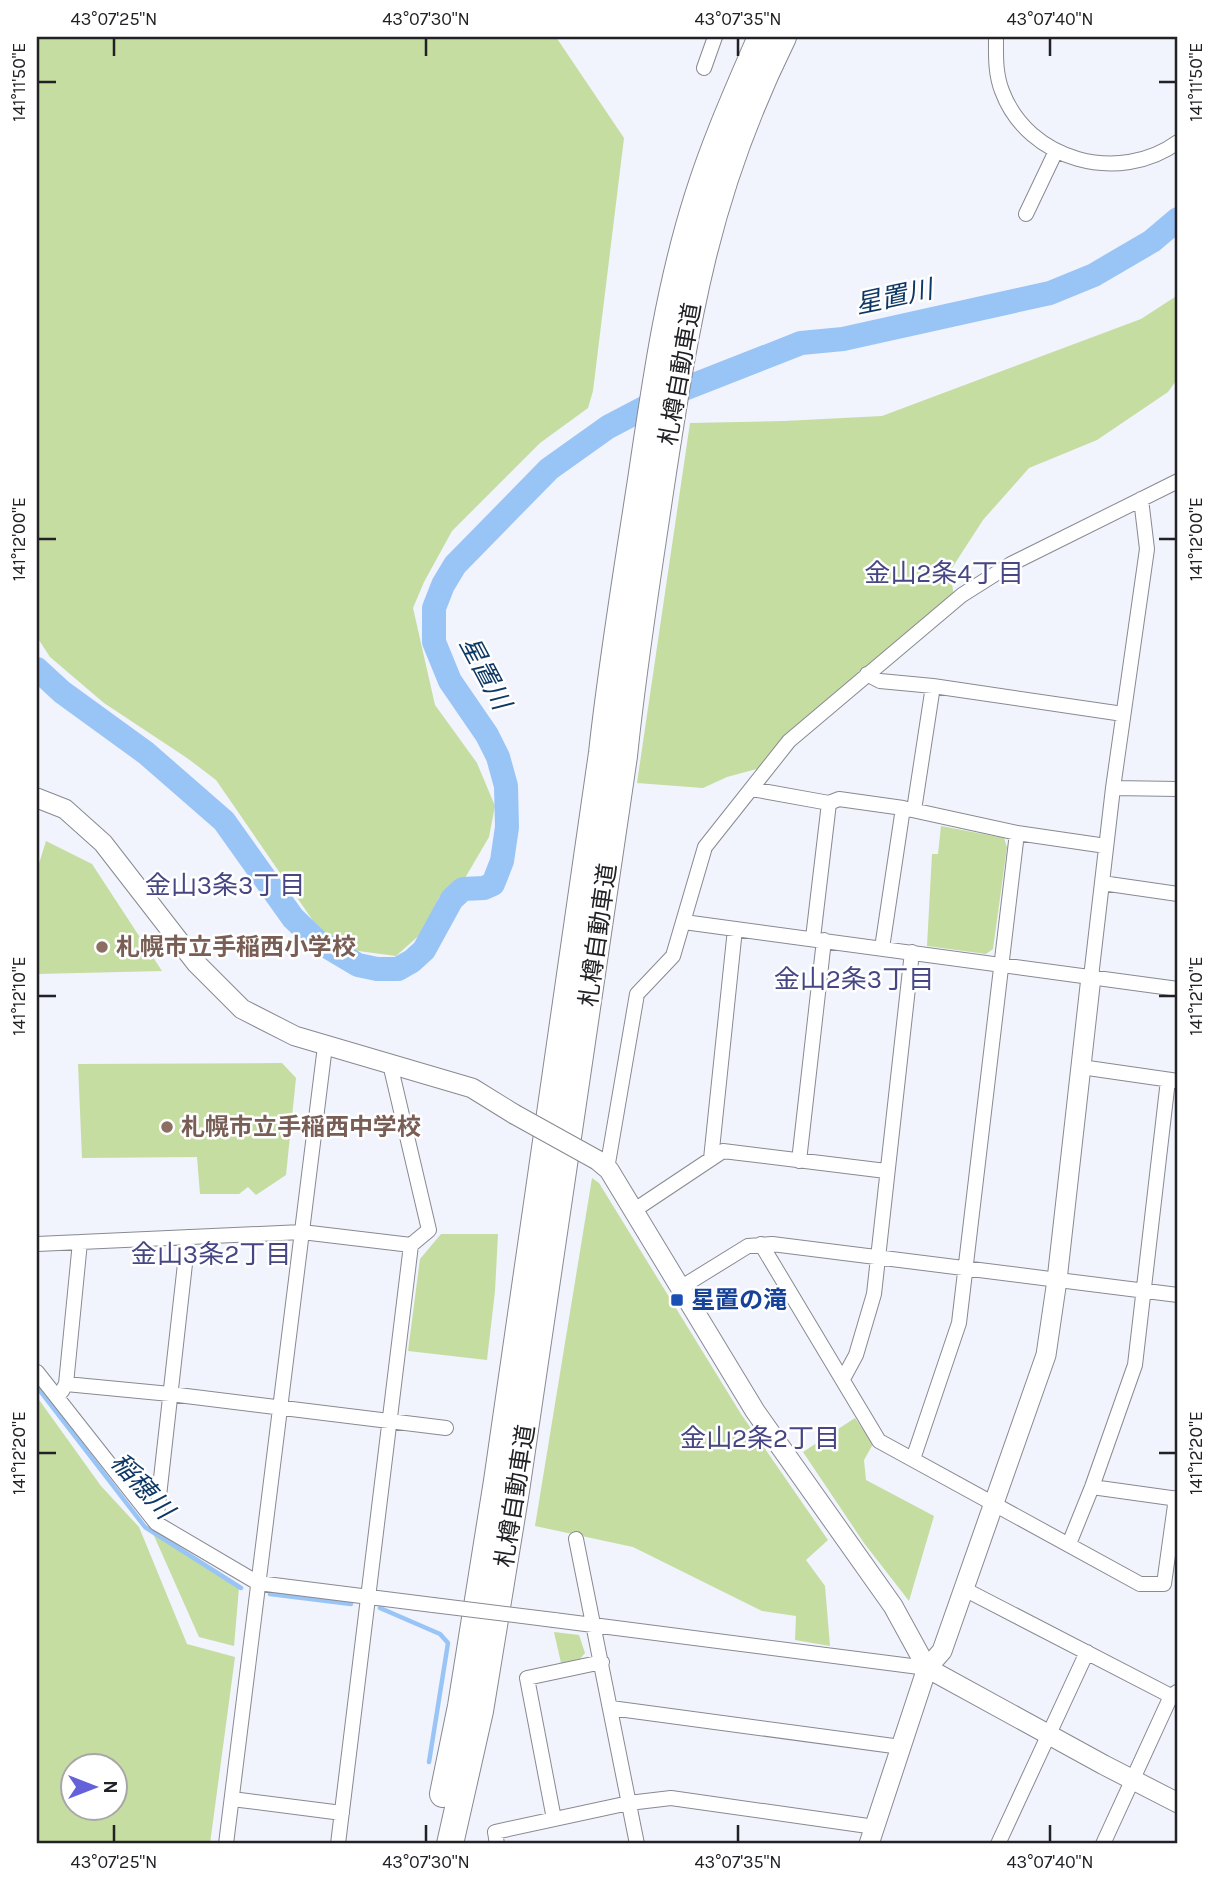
<svg xmlns="http://www.w3.org/2000/svg" width="1215" height="1881" viewBox="0 0 1215 1881" font-family="Karla,'Noto Sans JP',sans-serif">
<rect width="100%" height="100%" fill="#f1f3fd"/>
<path fill="#c5dda1" fill-rule="evenodd" d="M37,37H556L624,138L593,391L588,408L540,443L452,531L424,582L413,608L435,705L477,763L495,806L489,837L465,878L439,897L424,931L396,956L351,950L318,928L216,780L187,758L104,703L50,657L37,637Z
M1178,295V378L1168,392L1097,440L1029,468L983,520L950,571L954,597L764,767L727,777L703,788L637,783L690,423L784,421L882,416L1141,319Z
M941,826L1004,838L1007,847L993,949L986,954L927,946L932,854H938Z
M46,841L92,864L162,971L37,974V870Z
M282,1063L296,1078L286,1175L256,1195L248,1187L239,1194H200L197,1157L82,1158L78,1064Z
M592,1178L599,1183L741,1414L828,1540L806,1560L825,1586L830,1646L795,1640L796,1616L762,1611L633,1547L535,1526Z
M441,1234H498L495,1291L487,1360L408,1351L420,1259Z
M37,1397L101,1486L139,1527L187,1644L235,1657L210,1844H37ZM74,1766H116V1808H74Z
M855,1418L873,1444L864,1460L866,1480L934,1516L909,1601L864,1543L803,1452Z
M151,1529L239,1588L234,1646L199,1637Z
M554,1632L579,1635L585,1653L580,1659L561,1663Z"/>
<g fill="none" stroke-linecap="round" stroke-linejoin="round">
<path stroke="#99c4f6" stroke-width="4.5" d="M37,1387L145,1527L241,1588
M270,1594L351,1604
M380,1608L440,1634L448,1643L429,1762"/>
<path stroke="#99c4f6" stroke-width="24" d="M37,669L62,692L146,753L224,821L293,918L316,940L358,965L377,969H398L412,961L424,950L452,899L463,889L484,888L493,884L502,861L507,827L506,786L498,757L487,735L450,681L434,642V608L443,585L455,565L549,469L608,427L671,394L801,343L843,339L1050,293L1094,275L1152,241L1178,219"/>
<g stroke="#888a92" stroke-width="16">
<path id="street" d="M996,37C996,55 995,73 1002,91C1028,161 1119,185 1178,142
M704,68L715,37
M1026,214L1056,151
M867,674L880,681L933,686L1123,714
M1113,788L1178,789
M752,789L829,803L839,799L903,808L1017,833L1106,846
M914,810L933,686
M1102,883L1178,894
M684,922L1178,989
M813,938L829,803
M882,948L903,808
M1091,977L1113,788L1147,549L1141,499
M1081,1067L1178,1081
M711,1159L735,929
M799,1161L824,940
M607,1169L637,994L673,956L705,847L789,741L962,595L1011,564L1178,481
M633,1211L723,1151L886,1171
M37,1244L302,1232L411,1245
M761,1244L879,1441L1140,1584H1164L1176,1498
M680,1288L748,1246L772,1244L1178,1295
M37,1372L156,1523L258,1583L433,1605
M843,1379L856,1355L874,1294L912,952
M66,1384L170,1394L446,1428
M62,1391L66,1384L80,1242
M913,1459L959,1323L1017,833
M1092,1487L1178,1499
M156,1523L188,1237
M576,1539L637,1844
M1069,1544L1092,1487L1135,1365L1168,1080
M964,1589L1171,1696
M554,1620L927,1668
M611,1708L901,1747
M232,1799L342,1813
M554,1819L527,1678L602,1662
M226,1844L325,1046
M338,1844L411,1245L429,1230L390,1064
M497,1844L495,1832L629,1803L671,1798L875,1827
M998,1844L1087,1652
M1103,1844L1171,1696L1177,1692"/>
</g>
<g stroke="#888a92" stroke-width="21">
<path id="secondary" d="M37,798L65,809L103,843L196,963L242,1009L295,1036L472,1088L514,1114
M597,1160L609,1170L755,1411L893,1606L927,1668L1104,1765L1178,1803
M869,1844L927,1668L942,1651L1046,1355L1057,1280L1091,977"/>
</g>
<g stroke="#888a92" stroke-width="28">
<path id="highway" d="M443,1794L461,1706L497,1481L602,753C612,661 627,571 641,480C655,386 668,291 697,199C714,144 738,90 761,37
M450,1844L480,1711L516,1491L624,756C633,667 647,580 660,492C672,413 684,334 703,256C721,182 749,106 783,37"/>
</g>
<use href="#street" stroke="#fff" stroke-width="14"/>
<use href="#secondary" stroke="#fff" stroke-width="19"/>
<use href="#highway" stroke="#fff" stroke-width="26"/>
<g stroke="#888a92" stroke-width="16" stroke-linecap="butt">
<path id="street-bridge" d="M433,1605L554,1620"/>
</g>
<g stroke="#888a92" stroke-width="21" stroke-linecap="butt">
<path id="secondary-bridge" d="M514,1114L597,1160"/>
</g>
<use href="#street-bridge" stroke="#fff" stroke-width="14"/>
<use href="#secondary-bridge" stroke="#fff" stroke-width="19"/>
</g>
<path fill="none" stroke="#222226" stroke-width="2.5" d="M114,38V56M426,38V56M738,38V56M1050,38V56M38,82H56M1159,82H1176M38,539H56M1159,539H1176M38,996H56M1159,996H1176M38,1453H56M1159,1453H1176M114,1825V1842M426,1825V1842M738,1825V1842M1050,1825V1842"/>
<g fill="#8d6e63" stroke="#fff" stroke-width="2.5">
<circle cx="102" cy="947" r="7"/>
<circle cx="167" cy="1127" r="7"/>
</g>
<rect fill="#1a4fb4" stroke="#fff" stroke-width="2.5" x="670" y="1293" width="14" height="14" rx="3.5"/>
<g text-anchor="middle" dominant-baseline="central" stroke-width="5" stroke-linejoin="round" paint-order="stroke">
<g font-size="24" fill="#222226" stroke="#fff">
<text transform="translate(680 374) rotate(-80)">札樽自動車道</text>
<text transform="translate(598 935) rotate(-82)">札樽自動車道</text>
<text transform="translate(515 1496) rotate(-81)">札樽自動車道</text>
</g>
<g font-size="24" font-weight="bold" fill="#785e54" stroke="#fff" text-anchor="start">
<text x="116" y="947">札幌市立手稲西小学校</text>
<text x="181" y="1127">札幌市立手稲西中学校</text>
</g>
<g font-size="24" font-weight="bold" fill="#164399" stroke="#fff" text-anchor="start">
<text x="691" y="1300">星置の滝</text>
</g>
<g font-size="26" font-style="italic" fill="#0d3865" stroke="#fff">
<text transform="translate(894 297) rotate(-12)">星置川</text>
<text transform="translate(485 673) rotate(62)">星置川</text>
<text transform="translate(142 1486) rotate(48)">稲穂川</text>
</g>
<g font-size="26" fill="#454683" stroke="#fff">
<text x="944" y="573">金山2条4丁目</text>
<text x="225" y="885">金山3条3丁目</text>
<text x="854" y="979">金山2条3丁目</text>
<text x="211" y="1254">金山3条2丁目</text>
<text x="760" y="1438">金山2条2丁目</text>
</g>
</g>
<rect width="1215" height="1881" fill="none" stroke="#ffffff" stroke-width="77"/>
<g transform="translate(94 1787) rotate(90)"><circle r="33" fill="#ffffff" stroke="#a7a7a8" stroke-width="2"/>
<path d="M0-5L12 26L0 18L-12 26Z" fill="#6561da"/>
<text y="-10" font-size="19" font-weight="bold" text-anchor="middle" fill="#222226">N</text>
</g>
<rect x="38" y="38" width="1138" height="1804" fill="none" stroke="#222226" stroke-width="2.5"/>
<g font-size="18" text-anchor="middle" fill="#222226">
<text x="114" y="25">43°07'25"N</text>
<text x="426" y="25">43°07'30"N</text>
<text x="738" y="25">43°07'35"N</text>
<text x="1050" y="25">43°07'40"N</text>
<text transform="translate(1196 82) rotate(-90)" y="6">141°11'50"E</text>
<text transform="translate(19 82) rotate(-90)" y="6">141°11'50"E</text>
<text transform="translate(1196 539) rotate(-90)" y="6">141°12'00"E</text>
<text transform="translate(19 539) rotate(-90)" y="6">141°12'00"E</text>
<text transform="translate(1196 996) rotate(-90)" y="6">141°12'10"E</text>
<text transform="translate(19 996) rotate(-90)" y="6">141°12'10"E</text>
<text transform="translate(1196 1453) rotate(-90)" y="6">141°12'20"E</text>
<text transform="translate(19 1453) rotate(-90)" y="6">141°12'20"E</text>
<text x="114" y="1868">43°07'25"N</text>
<text x="426" y="1868">43°07'30"N</text>
<text x="738" y="1868">43°07'35"N</text>
<text x="1050" y="1868">43°07'40"N</text>
</g>
</svg>
